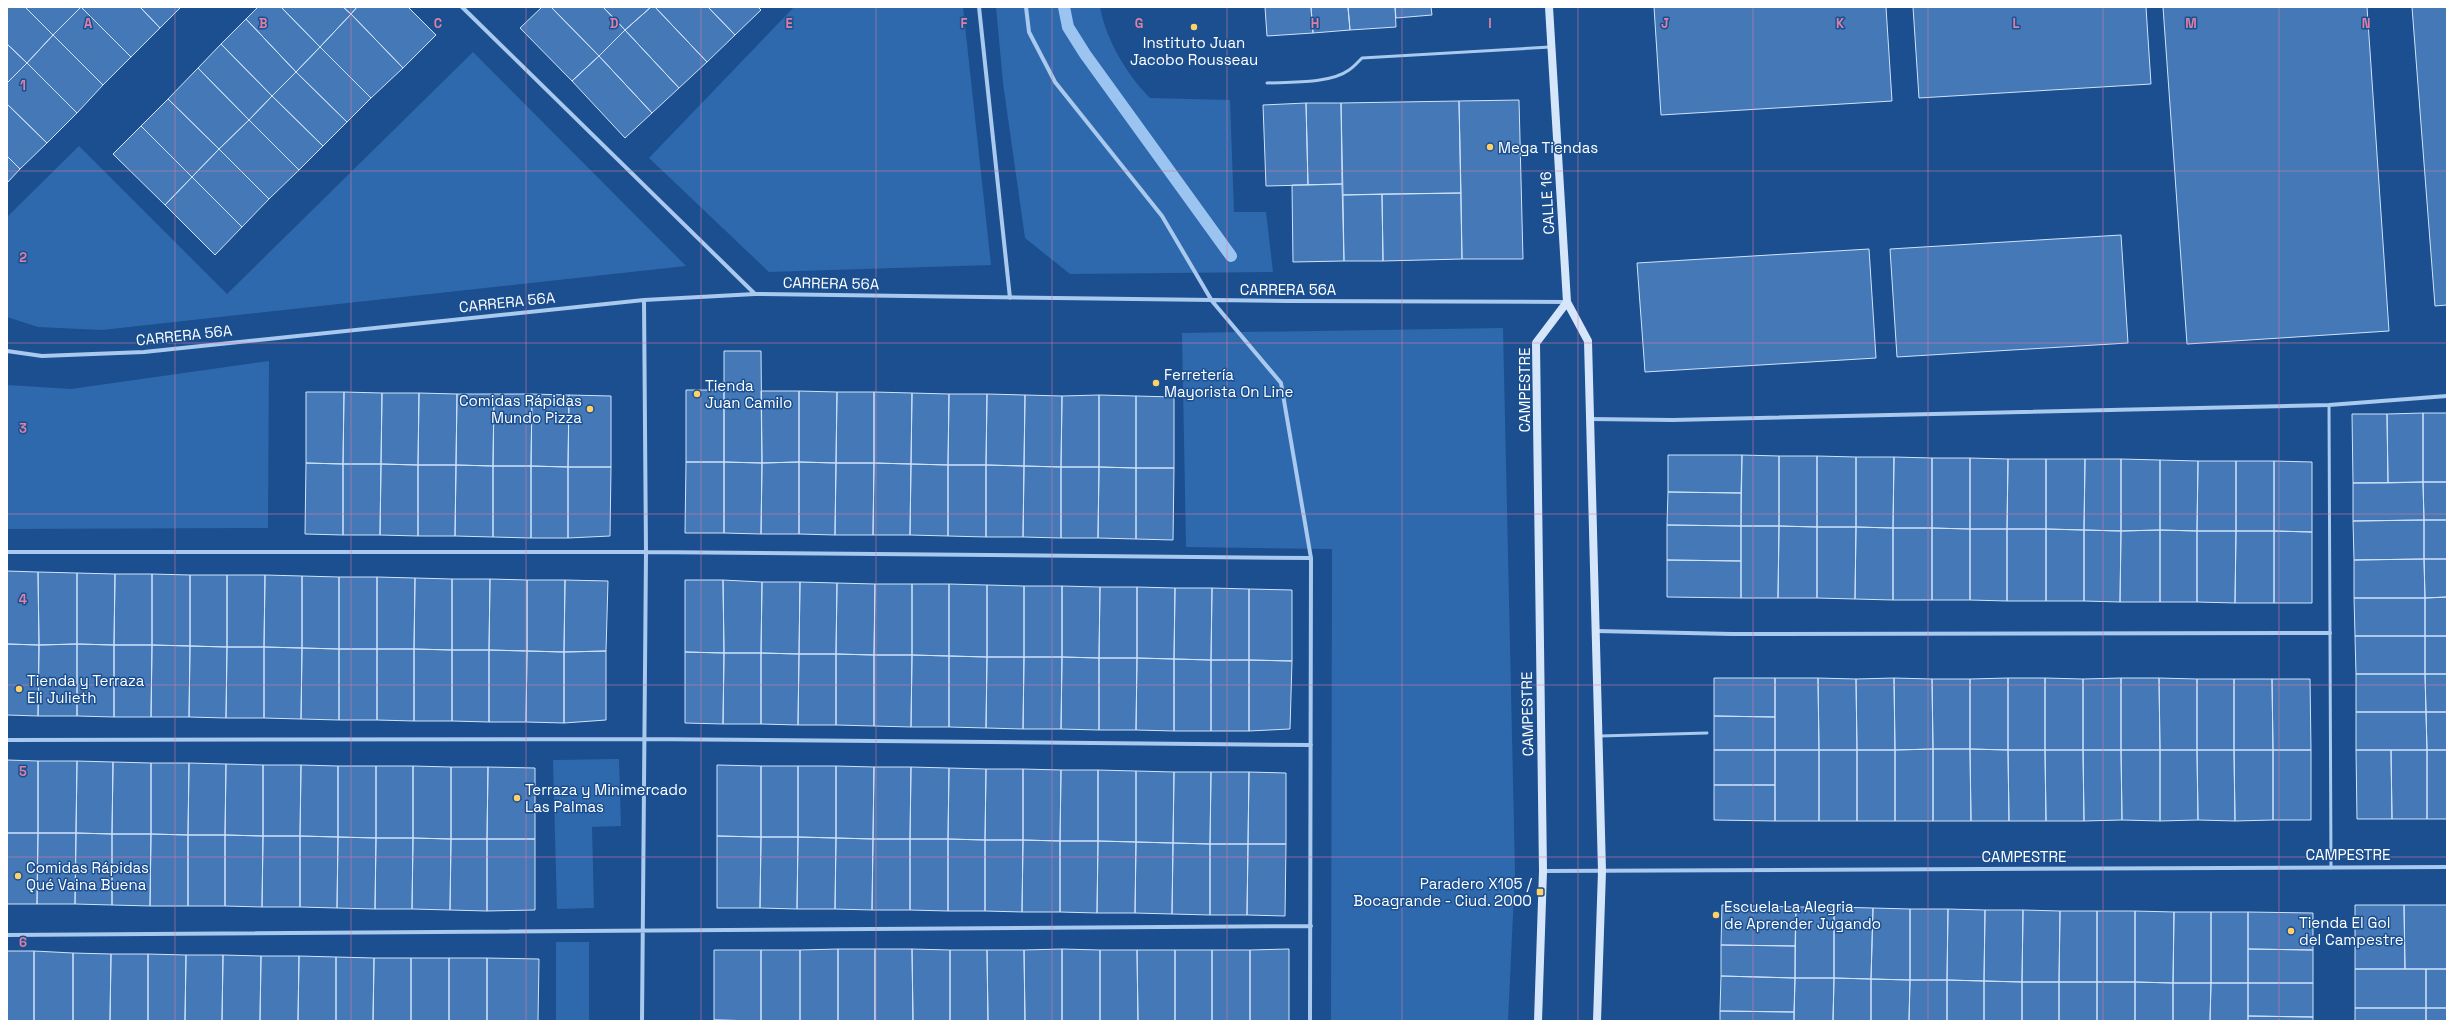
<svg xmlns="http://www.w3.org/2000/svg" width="2454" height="1028" viewBox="0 0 2454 1028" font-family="'Space Grotesk',sans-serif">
<rect width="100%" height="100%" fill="#1b4f8f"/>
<path fill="#2e69ad" d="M794,7H963L991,265L769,272L649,158Z
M996,7H1100C1106,40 1127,75 1150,98L1230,100L1234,212H1266L1273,272L1070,274L1025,238L1003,83Z
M473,52L686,266L102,330L38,327L7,317V217L79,146L227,294Z
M1503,328L1515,872L1508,1021H1331L1332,549L1186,547L1182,333Z
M269,361L268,528L7,529V385L71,389Z
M619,759L621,826L592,827L594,908L557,909L553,760Z
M556,942H589V1021H556Z"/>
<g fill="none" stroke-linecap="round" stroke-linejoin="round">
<path stroke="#9cc4f0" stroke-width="12" d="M1064,7L1068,27L1085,54L1231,256"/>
</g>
<path fill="#4478b7" stroke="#cfe3fa" d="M7,7H25L53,35L27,63L7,44Z
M25,7H81L53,35Z
M81,7L131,57L103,85L53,35Z
M81,7H140L160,28L131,57Z
M140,7H181L160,28Z
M258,7H281L320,47L296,72L246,19Z
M281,7H343L351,14L320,47Z
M343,7H357L351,14Z
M357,7H408L436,35L403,68L351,14Z
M542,7H551L599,56L572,81L520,28Z
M551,7H603L625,30L599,56Z
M603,7H651L625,30Z
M651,7H655L707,62L679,88L625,30Z
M655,7H708L735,35L707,62Z
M708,7H758L761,10L735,35Z
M1265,7H1311L1313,33L1267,36Z
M1311,7H1348L1350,30L1313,33Z
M1348,7H1395L1396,27L1350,30Z
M1395,7H1431L1432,15L1396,18Z
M1654,7H1886L1892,101L1661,115Z
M1913,7H2146L2151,84L1919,98Z
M2163,7H2367L2389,331L2187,344Z
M2412,7H2447V305L2435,306Z
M351,14L403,68L371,98L320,47Z
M246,19L296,72L272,96L221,44Z
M625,30L679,88L652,113L599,56Z
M53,35L103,85L77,113L27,63Z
M7,44L27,63L7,83Z
M221,44L272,96L249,120L198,68Z
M320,47L371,98L347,122L296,72Z
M599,56L652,113L625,138L572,81Z
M27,63L77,113L47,143L7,104V83Z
M198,68L249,120L219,149L168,99Z
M296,72L347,122L323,146L272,96Z
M272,96L323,146L299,170L249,120Z
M168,99L219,149L192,177L141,126Z
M1519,100L1523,259H1462L1459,101Z
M1459,101L1461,193L1343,195L1341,103Z
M1306,103H1341L1342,184L1308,185Z
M1306,103L1308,185L1266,186L1263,105Z
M7,104L47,143L20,169L7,156Z
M249,120L299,170L269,199L219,149Z
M141,126L192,177L165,205L113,154Z
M219,149L269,199L242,227L192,177Z
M7,156L20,169L7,183Z
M192,177L242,227L215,255L165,205Z
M1342,184L1344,261L1293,262L1292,185Z
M1461,193L1462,259L1383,261L1382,194Z
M1382,194L1383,261H1344L1343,195Z
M2121,235L2128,343L1897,357L1890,249Z
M1869,249L1876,358L1645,372L1637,263Z
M724,351H761L762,463L724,462Z
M686,390H724V462H686Z
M761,391H799V462L762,463Z
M799,391L837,392L836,463L799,462Z
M306,392H344L343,464L306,463Z
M344,392L382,393L381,464H343Z
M837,392H874V463H836Z
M874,392L912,393L911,464L874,463Z
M382,393H419L418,465L381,464Z
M419,393L457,394L456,465H418Z
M912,393L949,394L948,465L911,464Z
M457,394H494L493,466L456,465Z
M494,394H532L531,466H493Z
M532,394L569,395L568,467L531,466Z
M949,394H987L986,465H948Z
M987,394L1025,395L1024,466L986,465Z
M569,395L611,396V467H568Z
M1025,395L1062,396L1061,467L1024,466Z
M1099,395V467H1061L1062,396Z
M1099,395L1136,396V468L1099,467Z
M1136,396L1174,397V468H1136Z
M2423,413H2447V482H2423Z
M2423,413V482L2388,483L2387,414Z
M2352,414H2387L2388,483H2353Z
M1668,455H1742L1741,493L1668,492Z
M1742,455L1779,456V526H1741Z
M1779,456H1817V527L1779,526Z
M1817,456L1856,457V527H1817Z
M1856,457H1894L1893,528L1856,527Z
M1894,457L1932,458V528H1893Z
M1932,458H1970V529L1932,528Z
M1970,458L2008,459L2007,529H1970Z
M2008,459H2046V529H2007Z
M2046,459H2085L2084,530L2046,529Z
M2085,459H2121V531L2084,530Z
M2121,459L2160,460V530L2121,531Z
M2160,460L2198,461L2197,531L2160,530Z
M2198,461H2236V531H2197Z
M2236,461H2274V531H2236Z
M2274,461L2312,462V532L2274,531Z
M686,462H724V533H685Z
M724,462L762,463L761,534L724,533Z
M799,462L836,463L835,535L799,534Z
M799,462V534H761L762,463Z
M306,463L343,464V535L305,534Z
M836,463H874L873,535H835Z
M874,463L911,464L910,535H873Z
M343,464H381L380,535H343Z
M381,464L418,465V536L380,535Z
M911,464L948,465V536L910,535Z
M418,465H456L455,536H418Z
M456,465L493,466V537L455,536Z
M948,465H986V537L948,536Z
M986,465L1024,466L1023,537H986Z
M493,466H531V538L493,537Z
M531,466L568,467V538H531Z
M1024,466L1061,467V538L1023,537Z
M568,467H611L610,536L568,538Z
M1061,467H1099L1098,538H1061Z
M1099,467L1136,468V539L1098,538Z
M1136,468H1174L1173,540L1136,539Z
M2423,482L2424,520L2353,521V483Z
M2423,482H2447V520H2424Z
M1668,492L1741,493V526L1667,525Z
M2424,520H2447V559H2424Z
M2424,520V559L2354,560L2353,521Z
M1667,525L1741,526V561L1667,560Z
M1741,526H1779L1778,598H1741Z
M1779,526L1817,527V598H1778Z
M1817,527H1856L1855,599L1817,598Z
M1856,527L1893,528V600L1855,599Z
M1893,528H1932V600H1893Z
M1932,528L1970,529V600H1932Z
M1970,529H2007V601L1970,600Z
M2007,529H2046V601H2007Z
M2046,529L2084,530V601H2046Z
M2084,530L2121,531L2120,602L2084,601Z
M2160,530L2197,531V602H2160Z
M2160,530V602H2120L2121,531Z
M2197,531H2236L2235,603L2197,602Z
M2236,531H2274V603H2235Z
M2274,531L2312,532V603H2274Z
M2424,559L2425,598H2354V560Z
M2424,559H2447V597L2425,598Z
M1667,560L1741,561V598L1667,597Z
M7,571L38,572L39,645L7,644Z
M38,572L77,573V644L39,645Z
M77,573L115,574L114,645L77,644Z
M115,574H152V645H114Z
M152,574L190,575V646L152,645Z
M190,575H227V647L190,646Z
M227,575H265L264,647H227Z
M265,575L302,576V648L264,647Z
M302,576L339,577V649L302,648Z
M339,577H377V649H339Z
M377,577L415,578L414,649H377Z
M415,578L452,579V650L414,649Z
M452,579H490L489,650H452Z
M490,579L527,580V651L489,650Z
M527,580H565L564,652L527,651Z
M565,580L608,581L606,651L564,652Z
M685,580H723L724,653L685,652Z
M723,580L762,582L761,653H724Z
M762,582H800L799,654L761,653Z
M800,582L837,583L836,654H799Z
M837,583L875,584L874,655L836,654Z
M875,584H912V655H874Z
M912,584H949V656L912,655Z
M949,584L987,585V657L949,656Z
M987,585L1024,586V657H987Z
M1024,586H1062V657H1024Z
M1062,586L1100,587L1099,658L1062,657Z
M1100,587H1137V658H1099Z
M1137,587L1175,588L1174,659L1137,658Z
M1175,588H1212L1211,660L1174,659Z
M1212,588L1249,589V660H1211Z
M1249,589L1292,590V661L1249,660Z
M2447,597V636H2425V598Z
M2354,598H2425V636H2355Z
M2355,636H2425V674H2356Z
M2425,636H2447V674H2425Z
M7,644L39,645L38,716L7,715Z
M77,644V716H38L39,645Z
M77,644L114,645V717L77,716Z
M114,645H152L151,717H114Z
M152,645L190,646L189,717H151Z
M190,646L227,647L226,718L189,717Z
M227,647H264V718H226Z
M264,647L302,648L301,719L264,718Z
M302,648L339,649V720L301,719Z
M339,649H377V720H339Z
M377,649H414V721L377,720Z
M414,649L452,650V721H414Z
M452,650H489V722L452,721Z
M489,650L527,651L526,722H489Z
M527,651L564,652V723L526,722Z
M606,651V720L564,723V652Z
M685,652L724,653L723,724L685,723Z
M724,653H761V724H723Z
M761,653L799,654L798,725L761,724Z
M799,654H836V725H798Z
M836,654L874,655V726L836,725Z
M874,655H912L911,727L874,726Z
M912,655L949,656V727H911Z
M949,656L987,657L986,728L949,727Z
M987,657H1024L1023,729L986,728Z
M1024,657H1062L1061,729H1023Z
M1062,657L1099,658V730L1061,729Z
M1099,658H1137L1136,730H1099Z
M1137,658L1174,659V731L1136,730Z
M1174,659L1211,660V731H1174Z
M1211,660H1249V731H1211Z
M1249,660L1292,661L1290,729L1249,731Z
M2356,674H2425L2426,712H2356Z
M2425,674H2447V712H2426Z
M1714,678H1775V717L1714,716Z
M1775,678H1818L1819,750H1775Z
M1818,678L1856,679L1857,750H1819Z
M1894,678L1895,750H1857L1856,679Z
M1894,678L1932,679L1933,749L1895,750Z
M2008,678H2045V750H2008Z
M2008,678V750L1970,749V679Z
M2045,678L2083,679V750H2045Z
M2121,678V750H2083V679Z
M2121,678H2159L2160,750H2121Z
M2159,678L2197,679V750H2160Z
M1932,679H1970V749H1933Z
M2197,679H2234V750H2197Z
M2234,679H2272L2273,750H2234Z
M2272,679H2310L2311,750H2273Z
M2356,712H2426L2427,750H2356Z
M2426,712H2447V750H2427Z
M1714,716L1775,717V750H1714Z
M1933,749V821H1895V750Z
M1933,749H1970L1971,821H1933Z
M1970,749L2008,750L2009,821H1971Z
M1714,750H1775V785H1714Z
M1775,750H1819V821H1775Z
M1819,750H1857V821H1819Z
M1857,750H1895V821H1857Z
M2008,750H2045L2046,821H2009Z
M2045,750H2083L2084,821H2046Z
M2083,750H2121L2122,820L2084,821Z
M2121,750H2160V821L2122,820Z
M2160,750H2197L2198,820L2160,821Z
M2197,750H2234L2235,821L2198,820Z
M2234,750H2273V820L2235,821Z
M2273,750H2311V820H2273Z
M2356,750H2391L2392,819H2357Z
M2391,750H2427V819H2392Z
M2427,750H2447V819H2427Z
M7,760L38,761V833H7Z
M38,761H77L76,833H38Z
M77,761L113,762L112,834L76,833Z
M113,762L151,763V834H112Z
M151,763H189L188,835L151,834Z
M189,763L226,764L225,835H188Z
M226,764L263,765V836L225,835Z
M263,765H301L300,836H263Z
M301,765L338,766V837L300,836Z
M717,765L761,766V837L717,836Z
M338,766H376V838L338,837Z
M376,766H413V838H376Z
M413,766L451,767V839L413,838Z
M761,766H798V837H761Z
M798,766H836V838L798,837Z
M836,766L874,767L873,839L836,838Z
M451,767H488L487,839H451Z
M488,767L535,768V839H487Z
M874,767H911L910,839H873Z
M911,767L949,768L948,839H910Z
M949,768L986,769L985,840L948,839Z
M986,769H1023V840H985Z
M1023,769L1061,770L1060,841L1023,840Z
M1061,770H1098V841H1060Z
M1098,770L1136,771V842L1098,841Z
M1136,771L1174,772L1173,843L1136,842Z
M1174,772H1211L1210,844L1173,843Z
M1211,772H1249L1248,844H1210Z
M1249,772L1286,773V844H1248Z
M1714,785H1775V821L1714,820Z
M7,833H38L37,904H7Z
M38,833H76L75,904H37Z
M76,833L112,834V905L75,904Z
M112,834H151L150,906L112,905Z
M151,834L188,835V906H150Z
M188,835H225V906H188Z
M225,835L263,836L262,907L225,906Z
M263,836H300V907H262Z
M300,836L338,837L337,908L300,907Z
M717,836L761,837L760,908H717Z
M338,837L376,838L375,909L337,908Z
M761,837H798L797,909L760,908Z
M798,837L836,838L835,909H797Z
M376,838H413L412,909H375Z
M413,838L451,839L450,910L412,909Z
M836,838L873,839L872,910L835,909Z
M451,839H487V911L450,910Z
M487,839H535V910L487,911Z
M873,839H910V910H872Z
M910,839H948V911L910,910Z
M948,839L985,840V911H948Z
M985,840H1023L1022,912L985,911Z
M1023,840L1060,841V912H1022Z
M1060,841H1098L1097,913L1060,912Z
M1098,841L1136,842L1135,913H1097Z
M1136,842L1173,843L1172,914L1135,913Z
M1173,843L1210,844V915L1172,914Z
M1210,844H1248L1247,915H1210Z
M1248,844H1286L1285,916L1247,915Z
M1722,905L1796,907L1795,946L1721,945Z
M2355,905H2404L2405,969H2355Z
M2404,905H2447V969H2405Z
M1796,907H1834V978H1795Z
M1834,907L1873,908L1871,979L1834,978Z
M1873,908L1910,909V980L1871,979Z
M1910,909H1948L1947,980H1910Z
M1948,909L1985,910L1984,981L1947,980Z
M1985,910H2023L2022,982L1984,981Z
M2023,910L2060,911L2059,982H2022Z
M2060,911H2097V982H2059Z
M2097,911H2135V982H2097Z
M2135,911L2174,912L2173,983L2135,982Z
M2174,912H2211V983H2173Z
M2211,912H2248V983H2211Z
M2248,912L2313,913V950L2248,949Z
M1721,945L1795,946V978L1721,976Z
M838,949V1021H800V950Z
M838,949H875V1021H838Z
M875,949H912L913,1021H875Z
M912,949L950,950V1021H913Z
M1062,949V1021H1025L1024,950Z
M1062,949L1100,950V1021H1062Z
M1289,949V1021H1250V950Z
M2248,949L2313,950V983H2248Z
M714,950H761V1021L714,1020Z
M761,950H800V1021H761Z
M950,950H987L988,1021H950Z
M987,950H1024L1025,1021H988Z
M1100,950H1137L1138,1021H1100Z
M1137,950H1175V1021H1138Z
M1175,950H1212V1021H1175Z
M1212,950H1250V1021H1212Z
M7,951H34V1021H7Z
M34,951L73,953V1021H34Z
M73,953L111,954L110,1021H73Z
M111,954H148V1021H110Z
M148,954L186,955L185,1021H148Z
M186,955H223L222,1021H185Z
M223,955L261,956L260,1021H222Z
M261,956H299L298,1021H260Z
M299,956L336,957V1021H298Z
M336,957L374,958L373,1021H336Z
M374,958H411V1021H373Z
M411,958H449V1021H411Z
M449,958H487V1021H449Z
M487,958L539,959L538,1021H487Z
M2355,969H2426V1008H2355Z
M2426,969H2447V1008H2426Z
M1721,976L1795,978L1794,1012L1720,1011Z
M1795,978H1834L1833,1021H1794Z
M1834,978L1871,979V1021H1833Z
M1871,979L1910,980L1909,1021H1871Z
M1910,980H1947V1021H1909Z
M1947,980L1984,981V1021H1947Z
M1984,981L2022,982V1021H1984Z
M2022,982H2059V1021H2022Z
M2059,982H2097V1021H2059Z
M2097,982H2135V1021H2097Z
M2135,982L2173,983V1021H2135Z
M2173,983H2211L2210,1021H2173Z
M2211,983H2248V1021H2210Z
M2248,983H2313V1017L2248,1016Z
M2355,1008H2426V1021H2355Z
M2426,1008H2447V1021H2426Z
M1720,1011L1794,1012V1021H1720Z
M2248,1016L2313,1017V1021H2248Z
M714,1020L761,1021H714Z"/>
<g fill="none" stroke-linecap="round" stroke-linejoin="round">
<path stroke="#a9c9ee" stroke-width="3" d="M1267,83C1289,82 1330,84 1349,70C1354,67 1358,62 1362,58L1550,47
M2329,405L2331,868
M1600,736L1707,733"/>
<path stroke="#a9c9ee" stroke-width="4" d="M462,7L755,294
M979,7L1010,298
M1026,7L1029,32L1055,82L1162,216L1212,301L1281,383L1311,558L1310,1021
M7,351L42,356L144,352L644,300L755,294L1286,301L1567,302
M1590,419L1673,420L2329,405L2447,396
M7,552H646L1311,558
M1596,631L1732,634L2330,633
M7,740L643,739L1311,745
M1543,871L2447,867
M7,935L1311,926
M642,1021L646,552L644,300"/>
<path stroke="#d6e6fa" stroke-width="8" d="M1549,7L1567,302L1588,341L1602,871L1597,1021
M1538,1021L1543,871L1536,343L1567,302"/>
</g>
<path fill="none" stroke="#dd80a5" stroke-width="1" stroke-opacity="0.55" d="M175,7V1021M351,7V1021M526,7V1021M701,7V1021M876,7V1021M1052,7V1021M1227,7V1021M1402,7V1021M1578,7V1021M1753,7V1021M1928,7V1021M2103,7V1021M2279,7V1021M7,171H2447M7,343H2447M7,514H2447M7,685H2447M7,857H2447"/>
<g fill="#ffd166" stroke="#1b4f8f" stroke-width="1.5">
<circle cx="1194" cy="27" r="4"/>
<circle cx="1490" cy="147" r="4"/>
<circle cx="1156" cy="383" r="4"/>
<circle cx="697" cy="394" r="4"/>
<circle cx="590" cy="409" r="4"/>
<circle cx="19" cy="689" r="4"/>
<circle cx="517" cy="798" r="4"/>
<circle cx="18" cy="876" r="4"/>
<rect x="1536" y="888" width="8" height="8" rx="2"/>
<circle cx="1716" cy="915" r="4"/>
<circle cx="2291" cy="931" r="4"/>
</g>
<g text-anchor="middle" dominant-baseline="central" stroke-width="3" stroke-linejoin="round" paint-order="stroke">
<g font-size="15" fill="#fff" stroke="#1b4f8f" text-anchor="start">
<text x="1194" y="42" text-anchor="middle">Instituto Juan<tspan x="1194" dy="17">Jacobo Rousseau</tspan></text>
<text x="1498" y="147">Mega Tiendas</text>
<text x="1164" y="374">Ferretería<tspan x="1164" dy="17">Mayorista On Line</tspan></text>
<text x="705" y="385">Tienda<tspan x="705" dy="17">Juan Camilo</tspan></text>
<text x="582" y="400" text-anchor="end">Comidas Rápidas<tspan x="582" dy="17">Mundo Pizza</tspan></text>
<text x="27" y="680">Tienda y Terraza<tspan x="27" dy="17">Eli Julieth</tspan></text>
<text x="525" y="789">Terraza y Minimercado<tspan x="525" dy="17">Las Palmas</tspan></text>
<text x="26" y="867">Comidas Rápidas<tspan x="26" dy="17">Qué Vaina Buena</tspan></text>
<text x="1532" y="883" text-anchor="end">Paradero X105 /<tspan x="1532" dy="17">Bocagrande - Ciud. 2000</tspan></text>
<text x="1724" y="906">Escuela La Alegria<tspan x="1724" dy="17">de Aprender Jugando</tspan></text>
<text x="2299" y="922">Tienda El Gol<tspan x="2299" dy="17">del Campestre</tspan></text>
</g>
<g font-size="15" fill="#fff" stroke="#1b4f8f">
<text transform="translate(1547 203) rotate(-93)">CALLE 16</text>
<text transform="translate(831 283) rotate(1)">CARRERA 56A</text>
<text x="1288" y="289">CARRERA 56A</text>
<text transform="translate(507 302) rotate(-6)">CARRERA 56A</text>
<text transform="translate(184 335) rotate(-6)">CARRERA 56A</text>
<text transform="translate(1524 390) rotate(-90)">CAMPESTRE</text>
<text transform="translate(1527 714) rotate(-91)">CAMPESTRE</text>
<text x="2348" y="854">CAMPESTRE</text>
<text x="2024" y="856">CAMPESTRE</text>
</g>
</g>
<g font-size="13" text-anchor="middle" font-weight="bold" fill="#dd80a5" stroke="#1b4f8f" stroke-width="3" stroke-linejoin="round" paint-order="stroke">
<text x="88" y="28">A</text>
<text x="263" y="28">B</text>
<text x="438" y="28">C</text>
<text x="614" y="28">D</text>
<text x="789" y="28">E</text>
<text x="964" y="28">F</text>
<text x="1139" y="28">G</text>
<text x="1315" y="28">H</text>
<text x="1490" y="28">I</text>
<text x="1665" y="28">J</text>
<text x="1840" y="28">K</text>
<text x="2016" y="28">L</text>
<text x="2191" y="28">M</text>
<text x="2366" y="28">N</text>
<text x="23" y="90">1</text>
<text x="23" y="262">2</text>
<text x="23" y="433">3</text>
<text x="23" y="604">4</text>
<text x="23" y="776">5</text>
<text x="23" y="947">6</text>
</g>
<rect width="2454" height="1028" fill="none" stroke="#ffffff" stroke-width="16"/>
</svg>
